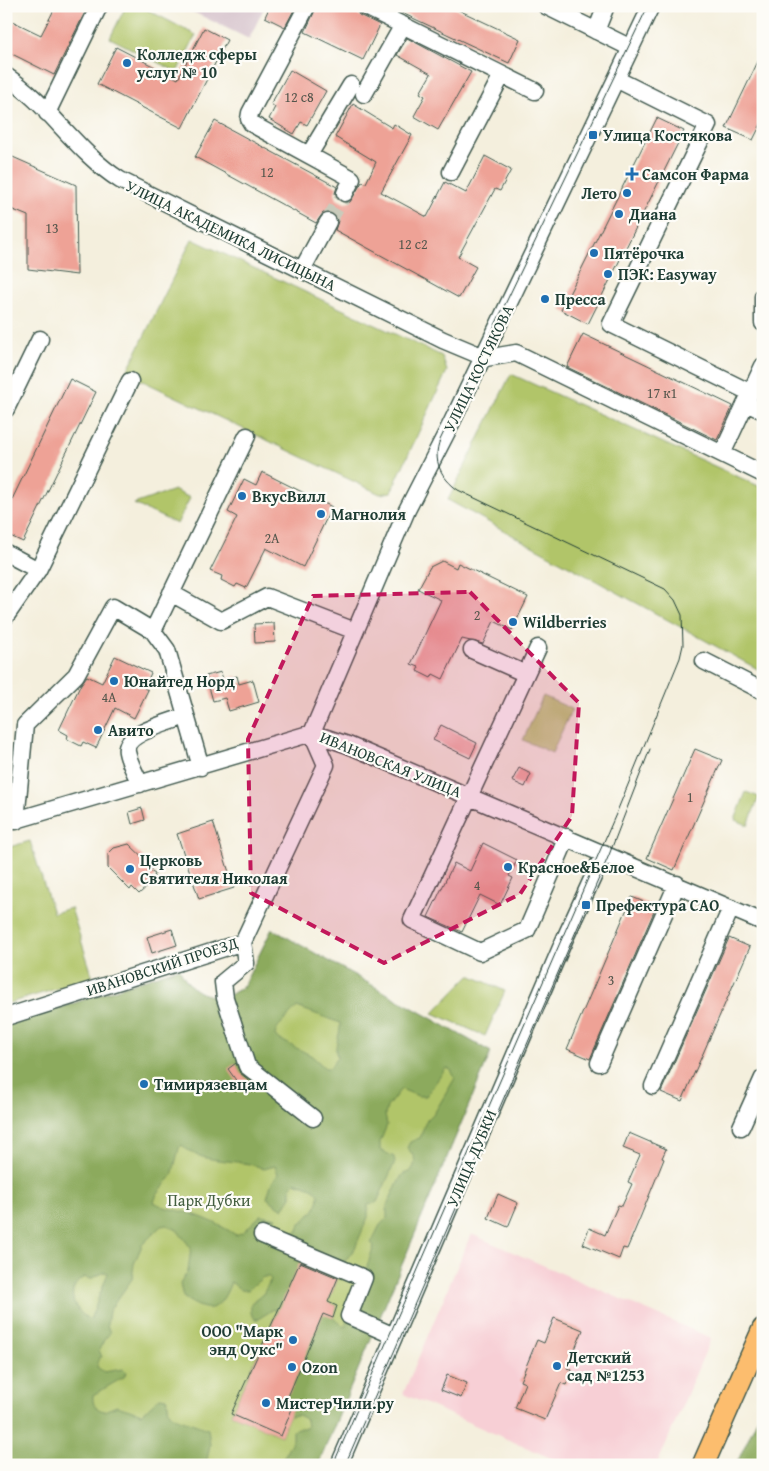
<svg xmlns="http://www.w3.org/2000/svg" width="769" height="1471" viewBox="0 0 769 1471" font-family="'Gentium Book Plus',serif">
<rect width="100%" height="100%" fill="#fdfcf7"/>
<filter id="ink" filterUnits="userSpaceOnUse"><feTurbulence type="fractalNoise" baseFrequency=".02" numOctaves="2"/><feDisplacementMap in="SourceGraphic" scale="10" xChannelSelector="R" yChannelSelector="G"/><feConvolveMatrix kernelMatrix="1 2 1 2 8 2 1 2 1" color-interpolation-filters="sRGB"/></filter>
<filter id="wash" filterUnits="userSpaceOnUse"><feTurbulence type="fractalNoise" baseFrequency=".0096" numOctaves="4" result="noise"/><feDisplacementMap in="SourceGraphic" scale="20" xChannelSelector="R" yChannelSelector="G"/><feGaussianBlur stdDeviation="1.12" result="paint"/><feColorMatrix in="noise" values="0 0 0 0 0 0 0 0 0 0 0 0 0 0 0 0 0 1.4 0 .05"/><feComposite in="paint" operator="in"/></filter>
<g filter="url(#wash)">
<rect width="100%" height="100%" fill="#f4efdd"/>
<path fill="#f7cfd5" d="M471,1234L711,1338L657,1465H567L403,1394Z"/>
<path fill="#d2bdc8" d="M181,6H265L249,39Z"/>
<path fill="#b1c569" stroke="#68814e" d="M126,6H140L196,35L177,72L110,38Z
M192,239L442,356L447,371L391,492L380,494L126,373Z
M511,374L763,488V672L448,500Z
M174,490L190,498L177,524L134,504Z
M543,696L572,709L552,753L523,740Z
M746,792L759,797L748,825L735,820Z
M30,841L53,913L71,908L93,978L6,1004V848Z
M272,929L491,1052L318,1465H6V1026L179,968C191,991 199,995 225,998L243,987Z
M470,975L505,991L485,1036L433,1013Z"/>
<path fill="#8caa5d" stroke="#567448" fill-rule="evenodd" d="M272,929L491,1052L318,1465H280L293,1439V1431L297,1428H307L306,1420L299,1415L289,1416L281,1436L231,1414L277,1312L274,1309L258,1319H255L251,1313V1303L263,1294L271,1279L269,1277H263L248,1290H241L231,1282C220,1311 210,1316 183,1297L180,1284L188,1271L191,1248L177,1230L167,1225L161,1226L142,1245L134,1264L132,1279L109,1311L107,1325L110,1333L104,1340L99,1350L102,1357L99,1358L97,1367L104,1372L123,1369L126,1372L124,1377L93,1395C92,1404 95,1409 104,1411L117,1406L142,1414L160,1397L167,1398L169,1412L174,1417L208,1429L210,1444L206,1465H6V1026L179,968C191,991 199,995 225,998L243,987ZM297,1007L340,1023C341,1036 333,1045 337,1057L330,1068H325L312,1056L277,1038L275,1035L278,1027ZM446,1068L451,1070L455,1078L435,1112L426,1121L420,1138L410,1142L407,1148C415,1156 418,1162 410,1172L404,1173L401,1177L387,1205V1218L380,1225L371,1243L374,1246L367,1266L368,1275L345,1327L333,1318L337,1306L328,1302L345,1261L355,1248L368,1217V1205L377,1202L395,1162L394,1157L380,1150V1142L387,1125L385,1115L387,1107L401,1089L418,1096H426ZM182,1145C203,1167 239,1156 264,1169L275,1166L278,1174L271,1184L267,1198L283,1209L291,1197V1186L295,1182C301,1185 310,1186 315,1190C327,1198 308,1219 300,1223L298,1231L283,1236L277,1228L276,1218L261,1215L243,1232L236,1235C222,1226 208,1219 192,1214C179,1210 167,1210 154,1202L157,1194L172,1176L179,1148ZM105,1272L108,1273L90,1320C73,1310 64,1289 84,1277L90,1279Z
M763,1406V1465H736Z"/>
<g id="blocks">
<path fill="#eea296" d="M56,6H88L54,75L6,51V27L10,20L41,35Z
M270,6H296L285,27L265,17Z
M317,6H354L359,15L380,25L363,60L305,32Z
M387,6H450L520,39L509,63Z
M204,28L227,40L182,128L97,84L116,47L178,79Z
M407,38L471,72L438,130L414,116L425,96L420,93L431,74L397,55Z
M763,51V120L753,140L726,128Z
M290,70L326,91L307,125L301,122L294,134L269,119L275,107L271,104Z
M353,104L392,128L394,124L412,135L381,192L427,217L445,182L466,193L485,156L511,170L500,191L495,189L458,257L476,267L459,298L335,230L338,221L332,213H323L316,223L195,157L215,121L337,187L335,193L337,199L345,203L350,202L362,182L366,183L376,162L335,137Z
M657,118L684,131L588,324L561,310Z
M6,154L76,185L77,275L28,269V216L6,207Z
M583,334L733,406L717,440L567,367Z
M70,379L96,392L23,542L6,534V512Z
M262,472L332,507L303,567L266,548L246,588L237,584L235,587L221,580L222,576L210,571L237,517L228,512L244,479L256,485Z
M442,561L456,568L458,563L528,597L512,630L494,621L483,644L462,639L443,679L433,674L431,678L417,671L419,667L411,664L441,600L418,589L430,567Z
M274,623L275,642L255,643L254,624Z
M115,656L151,673L144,688L148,690L134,718L115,708L96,748L83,742L81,746L67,739L68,735L59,730L81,684L87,676L102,683Z
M221,672L223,680L237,676L239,684L253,680L259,702L229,711L225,698L213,701L206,676Z
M441,725L477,743L470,758L433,740Z
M695,749L722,760L674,870L647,858Z
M519,768L531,774L525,787L512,781Z
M142,808L145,820L132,824L129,812Z
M213,822L234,888L199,899L177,834Z
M483,843L517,860L509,876L513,878L500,905L480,895L462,932L428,917L454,863L470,871Z
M129,844L153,867L150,871L155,874L152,882L139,894L132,887L130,890L108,868V854L114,848Z
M632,897L656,907L590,1059L567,1049Z
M172,929L177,945L152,953L147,937Z
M729,938L750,947L682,1101L661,1092Z
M236,1063L240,1073L249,1080L240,1086L228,1069Z
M629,1133L666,1149L662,1158L664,1159L640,1218L627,1249L623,1248L619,1259L583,1244L589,1228L605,1235L618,1205L622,1206L632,1184L628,1182L640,1155L623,1148Z
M498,1194L518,1203L508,1227L488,1218Z
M300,1262L338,1278L328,1302L337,1306L333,1318L323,1314L284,1406L292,1409L281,1436L231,1414Z
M554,1318L583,1330L567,1368L572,1370L566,1385L561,1383L545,1420L515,1408L525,1383L520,1381L537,1340L544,1343Z
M447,1375L467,1383L461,1398L441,1390Z"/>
</g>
</g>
<g filter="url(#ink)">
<use href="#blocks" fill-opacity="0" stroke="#3f584d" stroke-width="1"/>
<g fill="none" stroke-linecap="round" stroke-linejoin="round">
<path stroke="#c9cbbb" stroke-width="16" stroke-dasharray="16 8" stroke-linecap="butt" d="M328,222L345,193"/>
<g stroke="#3f584d" stroke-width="19">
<path id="minor" d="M307,6L250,113L249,119L252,124L349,177L352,179L345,193
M364,6L535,91
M546,6L631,48
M596,31L606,6
M6,76C49,104 76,152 120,180L443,340L486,358L516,353L763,474
M616,79L708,125L611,324L751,393
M364,94L403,25
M47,113L99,6
M309,155L351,85
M451,172L502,75
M302,270L328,222
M763,296V323
M746,403L763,411
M6,409L40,339
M722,454L763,366
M6,553L38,570
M171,593L221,621L267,597L355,631
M6,616L38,570L130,381
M153,631L247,436
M538,648L412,920L480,952L527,930L567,837
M472,650L526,674
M704,661L763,691
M312,733L407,510L450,426L651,6
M140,784C136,774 129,763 127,752C123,733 172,722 186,716
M16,821L25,725L76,675L113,607L153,631L167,650L201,767
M6,823L312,733L348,745L763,922
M243,942L246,963L223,982L225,998L247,1066L313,1118
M6,1017L243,942L326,765L312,733
M599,1063L677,884
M653,1086L731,908
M741,1127L763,1078
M262,1235L364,1278L349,1316L394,1336
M339,1465L566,936L604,853"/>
</g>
<g stroke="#3f584d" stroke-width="24">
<path id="major" d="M703,1465L763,1329"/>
</g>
<use href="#minor" stroke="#fff" stroke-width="16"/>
<use href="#major" stroke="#fcbd6e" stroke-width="21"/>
<path stroke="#1f3d34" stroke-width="1" d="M333,1465L616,814L680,658L683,645L682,615L675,600L665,589L458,490C441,478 432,460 440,440L648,6
M345,1465L609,855L650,749"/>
</g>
</g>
<path fill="#c2185b" fill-opacity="0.2" stroke="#c2185b" stroke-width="4" stroke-dasharray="10 6" stroke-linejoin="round" d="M470,592L579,703L572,816L520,894L384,963L251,893L248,739L313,596Z"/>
<g fill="#1f6fb2" stroke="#fdfcf7" stroke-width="2">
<circle cx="127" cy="63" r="5"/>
<rect x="588" y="130" width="10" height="10" rx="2.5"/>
<path d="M629.5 166.5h5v5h5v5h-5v5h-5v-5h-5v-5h5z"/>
<circle cx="627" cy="193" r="5"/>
<circle cx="619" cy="214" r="5"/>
<circle cx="594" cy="253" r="5"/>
<circle cx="608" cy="274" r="5"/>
<circle cx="545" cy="299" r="5"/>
<circle cx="242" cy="496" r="5"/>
<circle cx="321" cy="514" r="5"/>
<circle cx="513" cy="622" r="5"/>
<circle cx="114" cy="681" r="5"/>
<circle cx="98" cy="730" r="5"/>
<circle cx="508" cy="867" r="5"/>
<circle cx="130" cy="869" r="5"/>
<rect x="581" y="900" width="10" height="10" rx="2.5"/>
<circle cx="144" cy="1084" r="5"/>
<circle cx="293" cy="1340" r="5"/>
<circle cx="557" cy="1366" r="5"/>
<circle cx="292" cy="1367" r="5"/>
<circle cx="266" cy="1403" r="5"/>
</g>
<g text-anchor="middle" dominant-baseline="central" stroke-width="4.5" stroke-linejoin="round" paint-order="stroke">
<g font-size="14" fill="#53564c">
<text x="299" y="97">12 с8</text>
<text x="267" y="172">12</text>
<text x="52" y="228">13</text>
<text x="413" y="244">12 с2</text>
<text x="662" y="393">17 к1</text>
<text x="272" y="538">2А</text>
<text x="477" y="615">2</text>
<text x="109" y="697">4А</text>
<text x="690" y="797">1</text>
<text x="477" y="885">4</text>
<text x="611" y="980">3</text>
</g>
<g font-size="16" font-weight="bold" fill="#1f3d34" stroke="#fdfcf7" text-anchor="start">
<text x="137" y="54">Колледж сферы<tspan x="137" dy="18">услуг № 10</tspan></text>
<text x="603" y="135">Улица Костякова</text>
<text x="642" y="174">Самсон Фарма</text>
<text x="617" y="193" text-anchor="end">Лето</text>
<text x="629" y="214">Диана</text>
<text x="604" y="253">Пятёрочка</text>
<text x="618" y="274">ПЭК: Easyway</text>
<text x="555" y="299">Пресса</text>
<text x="252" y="496">ВкусВилл</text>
<text x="331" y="514">Магнолия</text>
<text x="523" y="622">Wildberries</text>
<text x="124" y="681">Юнайтед Норд</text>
<text x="108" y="730">Авито</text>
<text x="140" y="860">Церковь<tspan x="140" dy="18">Святителя Николая</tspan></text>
<text x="518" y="867">Красное&amp;Белое</text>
<text x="596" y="905">Префектура САО</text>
<text x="154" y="1084">Тимирязевцам</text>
<text x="283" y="1331" text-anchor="end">ООО "Марк<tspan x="283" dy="18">энд Оукс"</tspan></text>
<text x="567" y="1357">Детский<tspan x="567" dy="18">сад №1253</tspan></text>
<text x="302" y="1367">Ozon</text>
<text x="276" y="1403">МистерЧили.ру</text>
</g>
<g font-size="16" fill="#1f3d34" stroke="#fdfcf7">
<text transform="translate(231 235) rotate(26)">УЛИЦА АКАДЕМИКА ЛИСИЦЫНА</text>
<text transform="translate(478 368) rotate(-64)">УЛИЦА КОСТЯКОВА</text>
<text transform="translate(391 764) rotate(22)">ИВАНОВСКАЯ УЛИЦА</text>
<text transform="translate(162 966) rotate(-18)">ИВАНОВСКИЙ ПРОЕЗД</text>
<text transform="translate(471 1158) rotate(-67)">УЛИЦА ДУБКИ</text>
</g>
<g font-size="16" fill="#445f41" stroke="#fdfcf7">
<text x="209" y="1200">Парк Дубки</text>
</g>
</g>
<rect width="769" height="1471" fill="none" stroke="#fdfcf7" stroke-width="25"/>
</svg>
